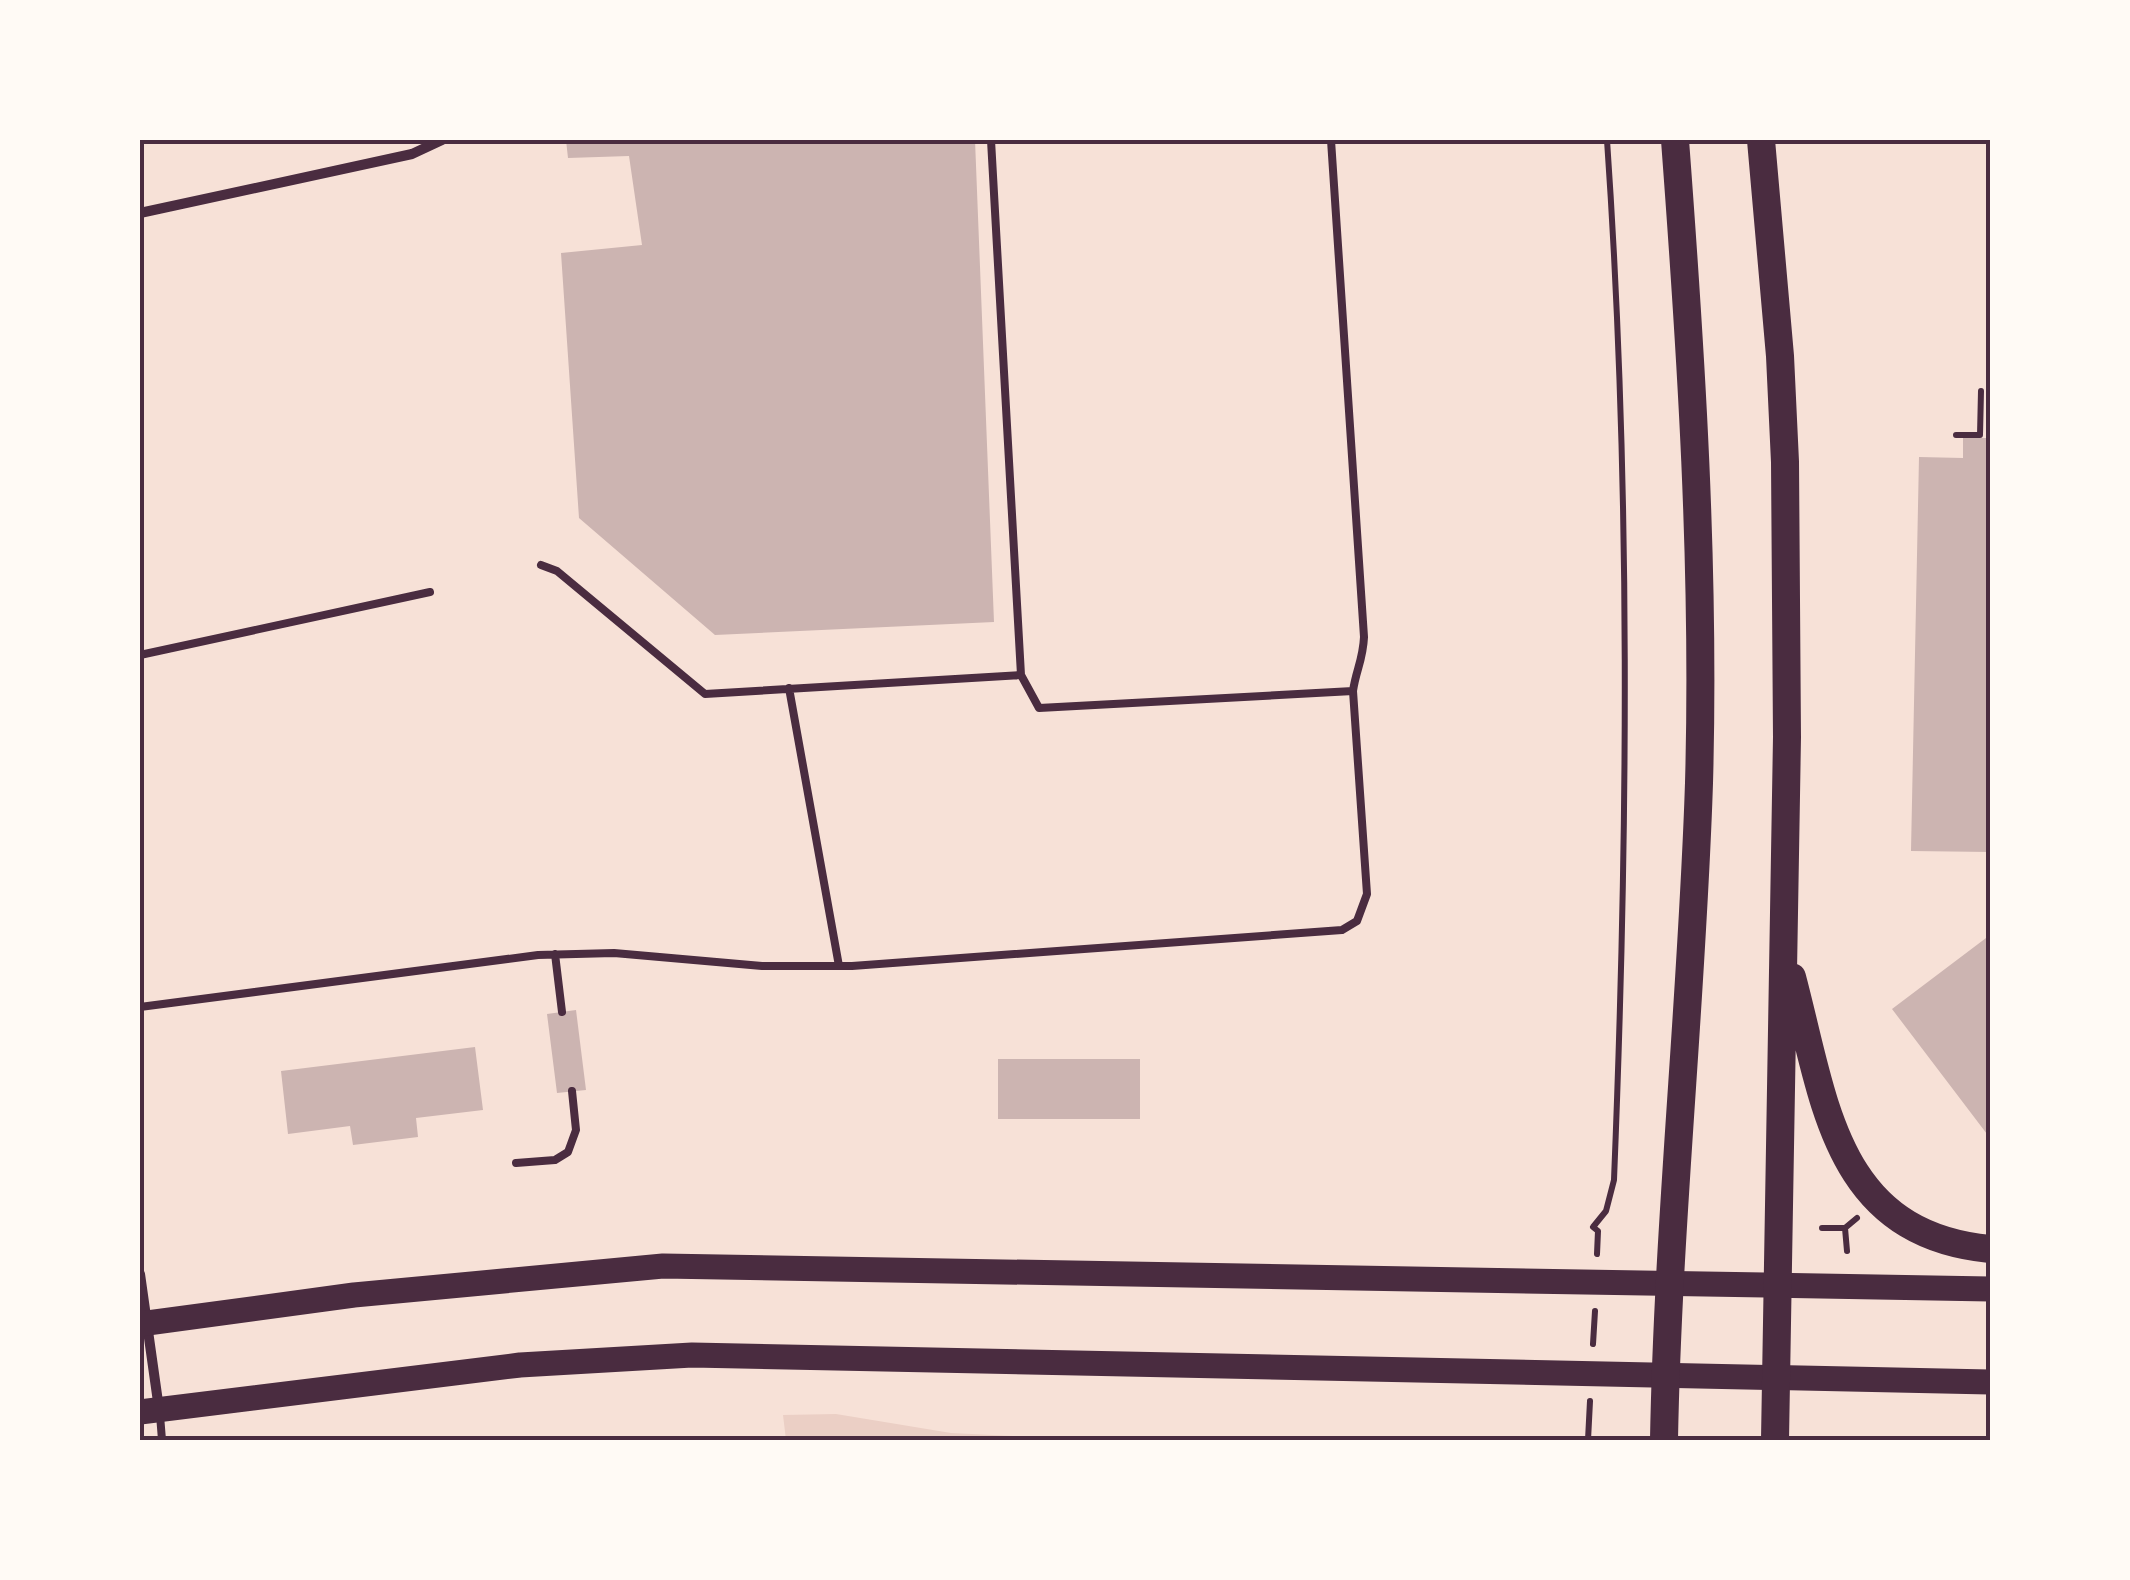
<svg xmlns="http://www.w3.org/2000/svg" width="2130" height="1580" viewBox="0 0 2130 1580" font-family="Signika,sans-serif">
<rect width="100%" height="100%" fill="#f7e1d7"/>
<path fill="#ebcfc5" d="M836,1414L951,1433L1094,1440H786L783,1415Z"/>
<path fill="#ccb4b1" d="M566,140H975L994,622L715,635L579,518L561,253L642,245L629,156L568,158Z
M1987,395H1990V852L1911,851L1919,457L1963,458V438H1986Z
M1990,935V1138L1892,1009Z
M576,1010L586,1090L557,1093L547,1014Z
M475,1047L483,1110L416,1118L418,1137L353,1145L350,1126L288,1134L281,1071Z
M998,1059H1140V1119H998Z"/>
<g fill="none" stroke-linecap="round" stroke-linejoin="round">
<path stroke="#4a2c40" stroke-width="6" d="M1956,435H1980L1981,391
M1822,1228H1845L1857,1218
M1845,1228L1847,1251
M1597,1254L1598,1231L1593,1227L1606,1211L1614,1180C1628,833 1631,486 1607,140
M1593,1344L1595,1311
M1588,1440L1590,1401"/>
<path stroke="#4a2c40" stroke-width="8" d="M541,565L557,571L705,694L1021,675L991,140
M140,655L430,592
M1021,675L1039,708L1353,691
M789,688L839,966
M555,954L562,1012
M140,1007L538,955L614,953L762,966H852L1342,930L1357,921L1367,894L1353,691C1356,670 1363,660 1364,637L1331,140
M516,1163L555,1160L568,1152L576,1130L572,1091
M160,1415L162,1440"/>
<path stroke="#4a2c40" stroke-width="10" d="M140,213L412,154L442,140
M140,1274L159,1409"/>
<path stroke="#4a2c40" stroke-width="25" d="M140,1324L354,1295L663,1266L1990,1289
M140,1412L520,1365L692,1355L1990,1382"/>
<path stroke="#4a2c40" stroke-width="28" d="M1761,140L1780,356L1785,462L1787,737L1775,1440
M1792,977C1825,1101 1834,1234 1990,1249
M1664,1440C1668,1221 1692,1001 1699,783C1705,569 1691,353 1675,140"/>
</g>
<rect width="2130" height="1580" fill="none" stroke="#fffaf5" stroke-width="285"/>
<rect x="142" y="142" width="1846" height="1296" fill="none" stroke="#4a2c40" stroke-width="4"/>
</svg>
